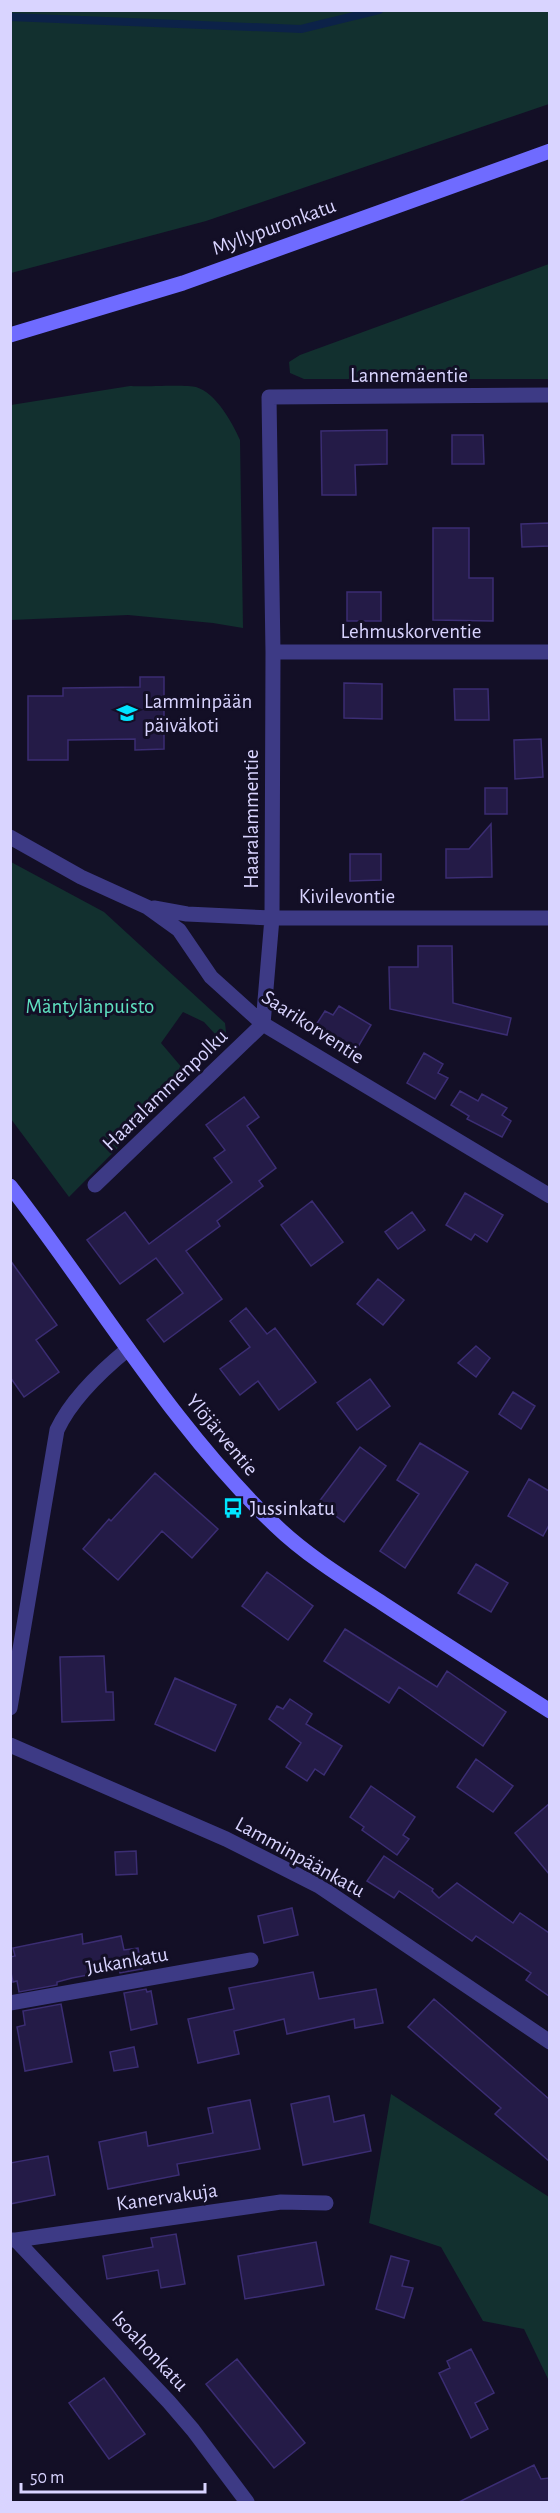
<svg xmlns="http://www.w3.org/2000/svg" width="560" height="2513" viewBox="0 0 560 2513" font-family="'Alegreya Sans',sans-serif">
<rect width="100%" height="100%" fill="#130f26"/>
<path fill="#12302f" d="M10,11H549V104L206,221L11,273Z
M549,264V379H304L290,373L289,362L300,355Z
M130,386C143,387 186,384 196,387C216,393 232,422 240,440L243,628L213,623L128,615L11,620V405Z
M11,862L104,912L225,1023L227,1041L216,1035L204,1022L183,1012L161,1043L189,1076L69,1197L11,1119Z
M391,2094L549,2197V2381L524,2329L483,2321L441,2247L369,2223Z"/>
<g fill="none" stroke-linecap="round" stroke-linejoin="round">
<path stroke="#0c2248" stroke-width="8" d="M10,17L301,29L379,10"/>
</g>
<path fill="#241b47" stroke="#3b2d73" stroke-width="1.5" d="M387,430V464L355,465L356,495H322L321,431Z
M452,435H483L484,464H452Z
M549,523V546L522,547L521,524Z
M433,528H469V578H493V621L433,620Z
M347,592H381V621H347Z
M140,677H164V749L135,750V739L68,740V760H28V696H63V688L140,687Z
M344,683L382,684V719L344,718Z
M454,689H488L489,720H455Z
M541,739L543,777L515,779L514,740Z
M485,788H507V814H485Z
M491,824L492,877L446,878V849H469Z
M350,854H381V880L350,881Z
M418,946H452L453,1003L511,1018L507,1035L390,1009L389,967H418Z
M339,1006L371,1025L355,1052L314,1028L325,1011L333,1015Z
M424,1053L443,1064L438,1073L448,1078L435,1099L407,1083Z
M460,1091L478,1101L482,1094L507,1108L502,1115L511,1121L502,1137L467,1119L469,1116L451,1105Z
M244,1097L259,1117L247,1126L276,1168L259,1181L263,1186L217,1221L220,1226L186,1251L222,1299L164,1342L147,1320L183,1293L156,1258L120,1284L87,1240L125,1212L149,1244L232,1182L214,1158L225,1150L206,1125Z
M465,1193L503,1215L487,1242L475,1234L471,1240L446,1225Z
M312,1201L343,1242L311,1266L281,1225Z
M412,1212L425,1230L398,1249L385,1232Z
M10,1260L57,1325L36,1340L59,1372L24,1397L10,1377Z
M378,1279L404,1300L383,1325L357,1304Z
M246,1308L267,1334L275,1328L316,1382L279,1410L258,1381L240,1395L220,1369L250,1347L230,1321Z
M476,1346L490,1358L476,1377L458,1363Z
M370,1379L390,1406L357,1430L337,1403Z
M513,1392L535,1406L521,1429L499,1414Z
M420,1443L468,1472L405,1568L380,1551L419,1494L397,1480Z
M360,1447L386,1466L344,1522L318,1503Z
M155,1473L218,1529L192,1558L162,1531L118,1580L83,1549L109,1519L111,1521Z
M529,1479L549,1491V1525L543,1536L508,1516Z
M476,1564L508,1583L491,1612L458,1593Z
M267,1572L313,1606L288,1640L242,1606Z
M345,1629L437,1687L447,1671L506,1712L483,1746L399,1687L389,1703L324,1661Z
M104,1656L106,1692H113L114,1720L62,1722L60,1657Z
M175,1678L236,1705L215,1751L155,1724Z
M290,1699L312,1714L306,1724L342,1746L324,1775L315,1769L307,1781L286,1767L301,1743L269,1719L277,1706L283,1709Z
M476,1759L513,1786L493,1812L457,1787Z
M371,1786L415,1817L403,1835L409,1839L397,1855L362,1830L364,1827L350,1817Z
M549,1804V1874L515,1833Z
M136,1851L137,1874L116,1875L115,1852Z
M384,1856L433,1889L432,1891L439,1898L457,1883L513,1923L520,1913L549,1933V1996L526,1980L531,1973L476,1936L472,1941L399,1891L394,1898L367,1881Z
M292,1908L298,1935L264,1943L258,1916Z
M82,1934L83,1944L121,1936L124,1950L138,1948L142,1969L120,1973L119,1969L72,1978L57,1982V1985L19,1992L17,1981L13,1982L10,1968V1957L15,1956L13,1948Z
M313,1972L319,1999L376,1989L383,2023L355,2028L354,2019L287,2034L284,2019L234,2031L239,2054L198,2063L188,2019L234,2009L229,1988Z
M146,1989L147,1992L151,1991L157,2024L131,2030L124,1993Z
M434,1999L549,2099V2161L495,2114L501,2108L408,2027Z
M61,2004L72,2062L25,2071L17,2027L25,2025L23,2011Z
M134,2047L138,2067L114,2071L110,2052Z
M329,2096L334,2122L364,2115L371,2151L303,2165L291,2104Z
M250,2100L260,2149L177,2164L179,2175L108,2189L99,2142L146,2132L148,2146L213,2133L208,2108Z
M48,2156L55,2195L10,2204V2163Z
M176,2234L185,2284L161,2288L158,2270L107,2279L103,2256L153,2247L151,2238Z
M316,2242L324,2285L245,2299L238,2256Z
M391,2256L409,2261L402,2286L413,2288L404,2318L376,2309Z
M471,2349L494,2393L475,2403L488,2429L471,2438L439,2373L450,2368L447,2361Z
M237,2359L305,2443L274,2468L206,2384Z
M104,2378L145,2434L109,2459L69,2403Z
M534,2465L541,2479L549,2478V2502H459Z"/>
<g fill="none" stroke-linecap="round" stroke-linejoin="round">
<path stroke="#3d3a85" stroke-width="15" d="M273,652H550
M10,837L81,877L147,907L179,930L211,977L263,1024L550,1196
M154,908L187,914L272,918H550
M263,1024L272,918L273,652L269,397L550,395
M95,1185L263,1024
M10,1708L57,1430C72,1398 101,1371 128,1349
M10,1745L226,1839L319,1886L550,2042
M10,2003L251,1960
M10,2240H16L169,2402L193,2430L247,2502
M16,2240L281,2202L326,2203"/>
<path stroke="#6f6bff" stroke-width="15" d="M10,335L183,283L550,151
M10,1186C98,1299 171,1426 275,1525C306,1555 345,1579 382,1603C437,1639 494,1675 550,1711"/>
</g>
<defs>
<g id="school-bare" transform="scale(1.62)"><path d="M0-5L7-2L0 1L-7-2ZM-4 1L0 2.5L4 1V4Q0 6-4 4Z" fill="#00e5ff" stroke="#130f26" stroke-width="2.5" paint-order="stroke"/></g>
<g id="bus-bare" transform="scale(1.62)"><path d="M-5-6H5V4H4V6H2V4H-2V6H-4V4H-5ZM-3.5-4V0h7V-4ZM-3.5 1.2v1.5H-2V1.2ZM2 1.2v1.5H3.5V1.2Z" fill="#00e5ff" stroke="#130f26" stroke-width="2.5" paint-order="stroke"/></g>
</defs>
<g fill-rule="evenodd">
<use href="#school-bare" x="127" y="713"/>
<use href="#bus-bare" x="233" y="1508"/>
</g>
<g text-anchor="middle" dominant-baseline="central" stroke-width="6" stroke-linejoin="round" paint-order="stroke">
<g font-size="21" fill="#d9d4ff" stroke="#130f26">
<text transform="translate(274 227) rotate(-20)">Myllypuronkatu</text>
<text x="409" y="375">Lannemäentie</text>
<text x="411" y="631">Lehmuskorventie</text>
<text transform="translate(251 819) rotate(-90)">Haaralammentie</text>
<text x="347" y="896">Kivilevontie</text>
<text transform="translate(313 1027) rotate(33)">Saarikorventie</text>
<text transform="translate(165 1090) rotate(-44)">Haaralammenpolku</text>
<text transform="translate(222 1435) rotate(50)">Ylöjärventie</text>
<text transform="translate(300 1857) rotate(29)">Lamminpäänkatu</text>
<text transform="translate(127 1961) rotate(-10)">Jukankatu</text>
<text transform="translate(167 2197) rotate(-8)">Kanervakuja</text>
<text transform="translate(150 2351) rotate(47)">Isoahonkatu</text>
</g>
<g font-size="21" fill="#d9d4ff" stroke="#130f26" text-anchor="start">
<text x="144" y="701">Lamminpään<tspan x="144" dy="24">päiväkoti</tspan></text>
<text x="250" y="1508">Jussinkatu</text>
</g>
<g font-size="21" fill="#5fe0c0" stroke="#130f26">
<text x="90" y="1006">Mäntylänpuisto</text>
</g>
</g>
<rect width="560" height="2513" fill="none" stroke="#d9d4ff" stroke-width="24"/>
<path d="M21 2483v9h184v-9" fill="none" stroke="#d9d4ff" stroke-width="3"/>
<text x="30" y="2483" font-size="18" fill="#d9d4ff" stroke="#130f26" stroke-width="4.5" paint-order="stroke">50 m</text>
</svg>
